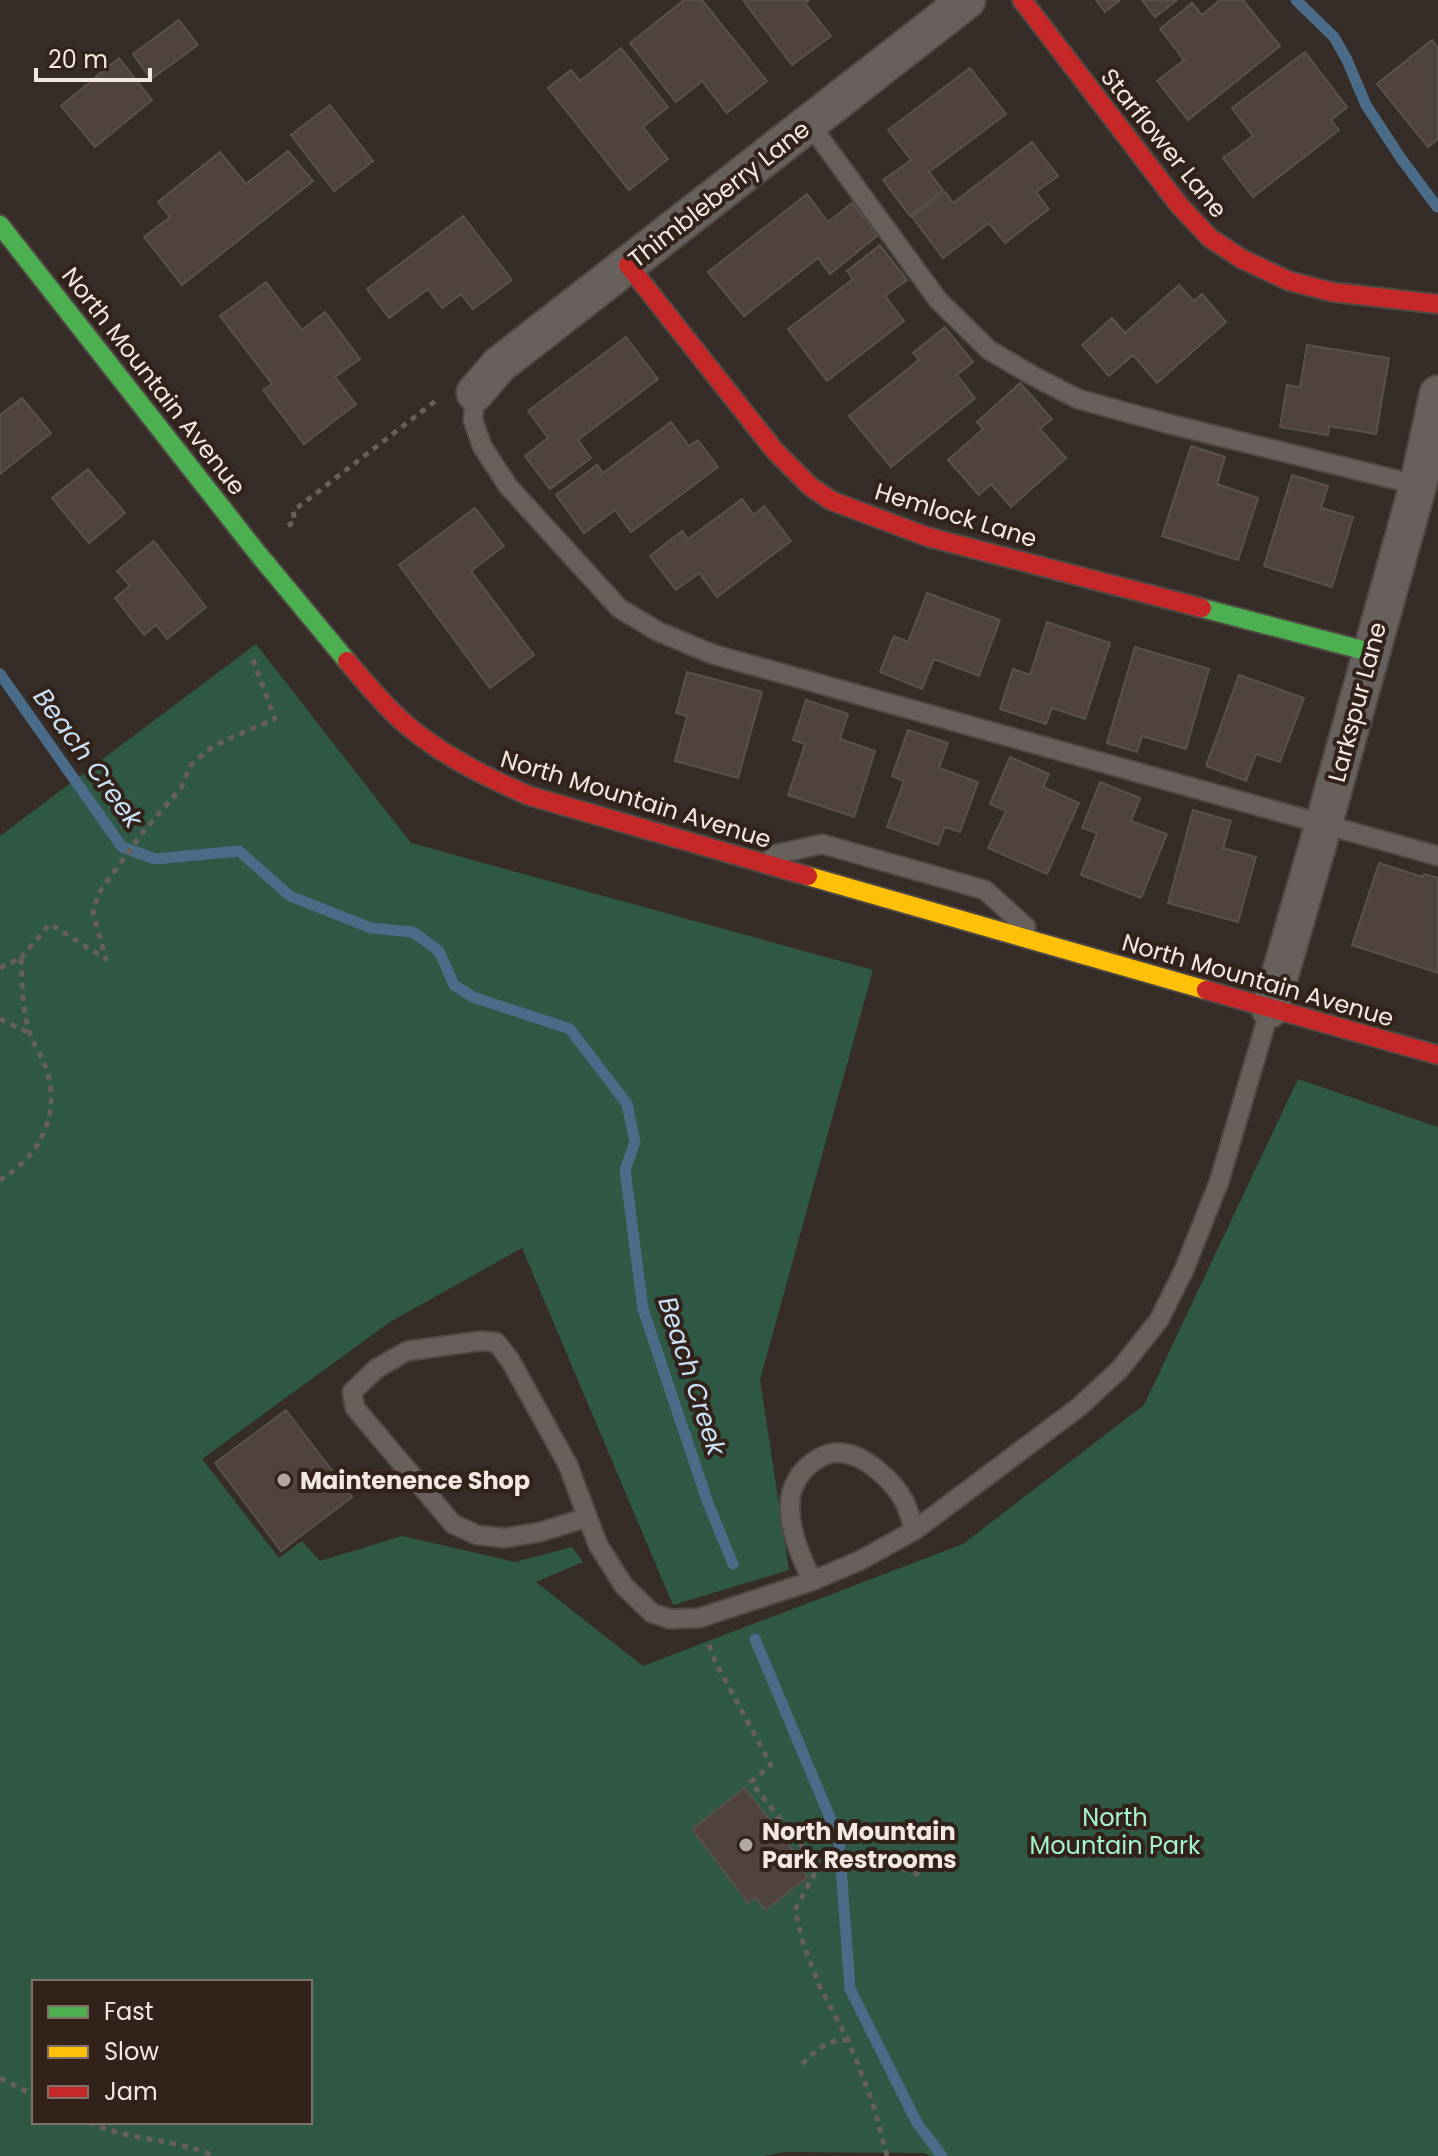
<svg xmlns="http://www.w3.org/2000/svg" width="1438" height="2156" viewBox="0 0 1438 2156" font-family="Poppins,sans-serif">
<rect width="100%" height="100%" fill="#362d28"/>
<path fill="#2f5845" fill-rule="evenodd" d="M256,644L411,843L873,970L760,1380L789,1570L673,1605L522,1248L390,1322L202,1459L279,1558L302,1541L320,1561L402,1536L515,1562L572,1547L583,1562L536,1582L643,1666L963,1544L1144,1405L1298,1079L1438,1127V2156H930L925,2153L784,2152L764,2156H0V836ZM34,1982H310V2122H34Z"/>
<g fill="none" stroke-linecap="round" stroke-linejoin="round">
<path stroke="#4a6c89" stroke-width="11" d="M1296,0L1334,37L1347,60L1366,105L1400,157L1437,207
M0,674L122,847L155,859L239,851L290,896L371,928L413,932L439,951L454,985L473,997L570,1029L627,1104L635,1142L625,1170L643,1309L708,1503L733,1564
M755,1639L839,1839L850,1989L917,2123L942,2156"/>
</g>
<path fill="#50433e" stroke="#59514d" stroke-width="2" d="M684,0H702L767,81L727,113L702,81L676,102L630,43Z
M743,0H809L805,3L831,36L792,65Z
M1096,0H1120L1105,12Z
M1142,0H1177L1155,17Z
M1220,0H1243L1280,46L1188,120L1157,81L1184,60L1160,29L1192,3L1202,15Z
M179,20L198,45L151,79L133,54Z
M1432,40L1438,48V139L1428,147L1377,84Z
M621,48L668,107L643,127L668,159L629,190L548,88L571,70L580,81Z
M1305,52L1347,107L1331,120L1339,130L1253,197L1223,158L1253,136L1232,108Z
M119,58L152,100L95,147L61,106Z
M970,68L1006,114L929,172L943,190L910,216L883,180L911,160L888,130Z
M330,105L373,161L334,191L291,135Z
M1032,142L1058,176L1036,192L1049,209L1005,243L989,223L943,258L912,217L945,192L953,203Z
M288,151L313,181L182,285L144,237L170,217L158,202L220,152L246,184Z
M807,194L828,222L852,203L878,235L830,274L818,258L744,316L708,272Z
M463,216L512,280L473,309L461,294L442,308L428,289L389,318L367,289Z
M880,245L907,280L885,296L904,321L827,381L788,329L853,279L847,271Z
M266,282L302,330L325,312L360,359L335,377L356,404L304,444L263,390L272,384L220,316Z
M1179,285L1194,301L1202,294L1226,322L1157,383L1133,355L1109,376L1082,345L1112,318L1125,333Z
M945,327L973,362L957,375L975,398L891,467L849,416L919,360L913,353Z
M626,337L658,379L578,440L591,458L550,489L525,456L548,438L528,411Z
M1307,345L1389,358L1376,434L1329,426L1328,435L1280,427L1287,385L1300,387Z
M1020,383L1052,419L1040,429L1066,458L1011,507L991,484L979,495L948,460L983,429L977,422Z
M22,398L51,433L0,474V415Z
M671,422L689,446L698,440L718,467L631,532L615,510L584,533L556,495L597,465L603,473Z
M1191,446L1225,457L1217,484L1258,498L1238,560L1162,536Z
M88,469L125,513L89,543L52,498Z
M1292,475L1328,486L1321,508L1353,517L1332,587L1264,566Z
M742,499L754,515L764,506L791,541L717,597L699,573L676,590L650,556L682,531L688,539Z
M475,508L504,546L471,571L534,655L490,688L399,565Z
M154,541L206,607L167,639L156,625L144,635L115,598L130,586L117,571Z
M927,593L1000,620L979,676L934,659L922,689L880,672L894,636L908,642Z
M1047,622L1110,643L1085,719L1052,708L1046,724L1000,709L1013,669L1030,675Z
M1135,647L1209,669L1186,749L1142,736L1137,752L1107,743Z
M687,672L762,692L738,778L675,761L687,716L676,713Z
M1239,675L1304,698L1280,762L1256,754L1246,781L1206,766Z
M806,700L848,714L840,739L875,751L854,817L788,795L805,744L793,740Z
M908,730L948,743L939,768L978,782L960,832L945,827L938,845L887,827L904,781L892,776Z
M1010,757L1049,774L1043,787L1079,803L1047,874L988,848L1006,811L990,804Z
M1100,782L1140,798L1131,821L1167,834L1141,898L1081,875L1097,833L1082,828Z
M1193,810L1231,821L1223,848L1256,857L1238,922L1168,903Z
M1379,863L1423,877L1424,874L1438,878V973L1352,945Z
M286,1410L352,1497L281,1551L215,1463Z
M745,1788L800,1860L796,1863L808,1877L765,1910L756,1897L748,1903L692,1829Z"/>
<g fill="none" stroke-linecap="round" stroke-linejoin="round">
<g stroke="#504844" stroke-width="22">
<path id="lane" d="M809,123L938,300L989,350L1035,377L1078,399L1169,424L1418,485
M475,393L473,420L482,446L508,486L619,608L657,631L712,654L1438,856
M773,855L822,844L985,890L1026,927
M586,1518L540,1532L505,1538L477,1535L453,1524L355,1408L352,1392L376,1369L407,1351L480,1341L496,1342L510,1360L568,1465L598,1545L624,1586L652,1613L670,1619L699,1618L812,1581L861,1560L915,1530L1079,1407L1120,1369L1159,1320L1184,1270L1219,1182L1270,1009
M812,1581C801,1556 789,1532 790,1504C790,1488 800,1471 813,1462C822,1456 831,1451 842,1453C866,1455 893,1481 904,1501C909,1510 911,1521 915,1530"/>
</g>
<g stroke="#504844" stroke-width="40">
<path id="street" d="M475,393L499,365L967,0
M1270,1009L1324,823L1418,485L1438,394"/>
</g>
<g stroke="#504844" stroke-width="22">
<path id="fast" d="M0,225L255,550L347,661
M1202,608L1370,652"/>
</g>
<g stroke="#504844" stroke-width="22">
<path id="slow" d="M808,876L1206,990"/>
</g>
<g stroke="#504844" stroke-width="22">
<path id="jam" d="M1022,0L1179,205L1210,238L1242,259L1289,281L1332,292L1438,304
M628,265L775,451L811,487L832,501L928,537L1202,608
M347,661C364,681 382,703 402,721C439,754 485,777 530,796L808,876
M1206,990L1438,1055"/>
</g>
<path stroke="#665f5b" stroke-width="5" stroke-dasharray="6 6" stroke-linecap="butt" d="M288,526L295,521L293,511L438,399
M21,958L50,924L106,959L93,913L98,894L143,832L181,788L191,765L208,750L228,739L275,719L252,657
M0,968L21,958C22,982 22,1007 29,1031C34,1045 42,1057 47,1071C61,1116 39,1157 0,1180
M0,1019L29,1033
M709,1645L716,1663L771,1765L751,1782L818,1867L795,1910L803,1943L820,1987L848,2040L873,2103L887,2156
M868,1857L923,1876
M802,2064C816,2051 827,2039 847,2040
M0,2078L34,2095
M89,2122C127,2141 175,2138 214,2156"/>
<use href="#lane" stroke="#67605c" stroke-width="18"/>
<use href="#street" stroke="#67605c" stroke-width="36"/>
<use href="#fast" stroke="#4caf50" stroke-width="18"/>
<use href="#slow" stroke="#ffc107" stroke-width="18"/>
<use href="#jam" stroke="#c62828" stroke-width="18"/>
</g>
<g fill="#b2a7a1" stroke="#322219" stroke-width="3">
<circle cx="284" cy="1480" r="8"/>
<circle cx="746" cy="1845" r="8"/>
</g>
<g text-anchor="middle" dominant-baseline="central" stroke-width="8" stroke-linejoin="round" paint-order="stroke">
<g font-size="24" fill="#f4e9e2" stroke="#322219">
<text transform="translate(1164 143) rotate(51)">Starflower Lane</text>
<text transform="translate(719 194) rotate(-38)">Thimbleberry Lane</text>
<text transform="translate(154 381) rotate(52)">North Mountain Avenue</text>
<text transform="translate(956 515) rotate(17)">Hemlock Lane</text>
<text transform="translate(1357 702) rotate(-75)">Larkspur Lane</text>
<text transform="translate(636 799) rotate(17)">North Mountain Avenue</text>
<text transform="translate(1258 980) rotate(16)">North Mountain Avenue</text>
</g>
<g font-size="24" font-weight="bold" fill="#f4e9e2" stroke="#322219" text-anchor="start">
<text x="300" y="1480">Maintenence Shop</text>
<text x="762" y="1831">North Mountain<tspan x="762" dy="28">Park Restrooms</tspan></text>
</g>
<g font-size="24" fill="#a2f4cc" stroke="#322219">
<text x="1115" y="1817">North<tspan x="1115" dy="28">Mountain Park</tspan></text>
</g>
<g font-size="26" font-style="italic" fill="#c9e1f6" stroke="#322219">
<text transform="translate(88 758) rotate(54)">Beach Creek</text>
<text transform="translate(692 1376) rotate(72)">Beach Creek</text>
</g>
</g>
<rect x="32" y="1980" width="280" height="144" fill="#322219" stroke="#807269" stroke-width="2"/>
<rect x="48" y="2006" width="40" height="12" fill="#4caf50" stroke="#807269" stroke-width="2"/>
<text x="104" y="2020" font-size="24" fill="#f4e9e2">Fast</text>
<rect x="48" y="2046" width="40" height="12" fill="#ffc107" stroke="#807269" stroke-width="2"/>
<text x="104" y="2060" font-size="24" fill="#f4e9e2">Slow</text>
<rect x="48" y="2086" width="40" height="12" fill="#c62828" stroke="#807269" stroke-width="2"/>
<text x="104" y="2100" font-size="24" fill="#f4e9e2">Jam</text>
<path d="M36 68v12h114v-12" fill="none" stroke="#f4e9e2" stroke-width="4"/>
<text x="48" y="68" font-size="24" fill="#f4e9e2" stroke="#322219" stroke-width="6" paint-order="stroke">20 m</text>
</svg>
